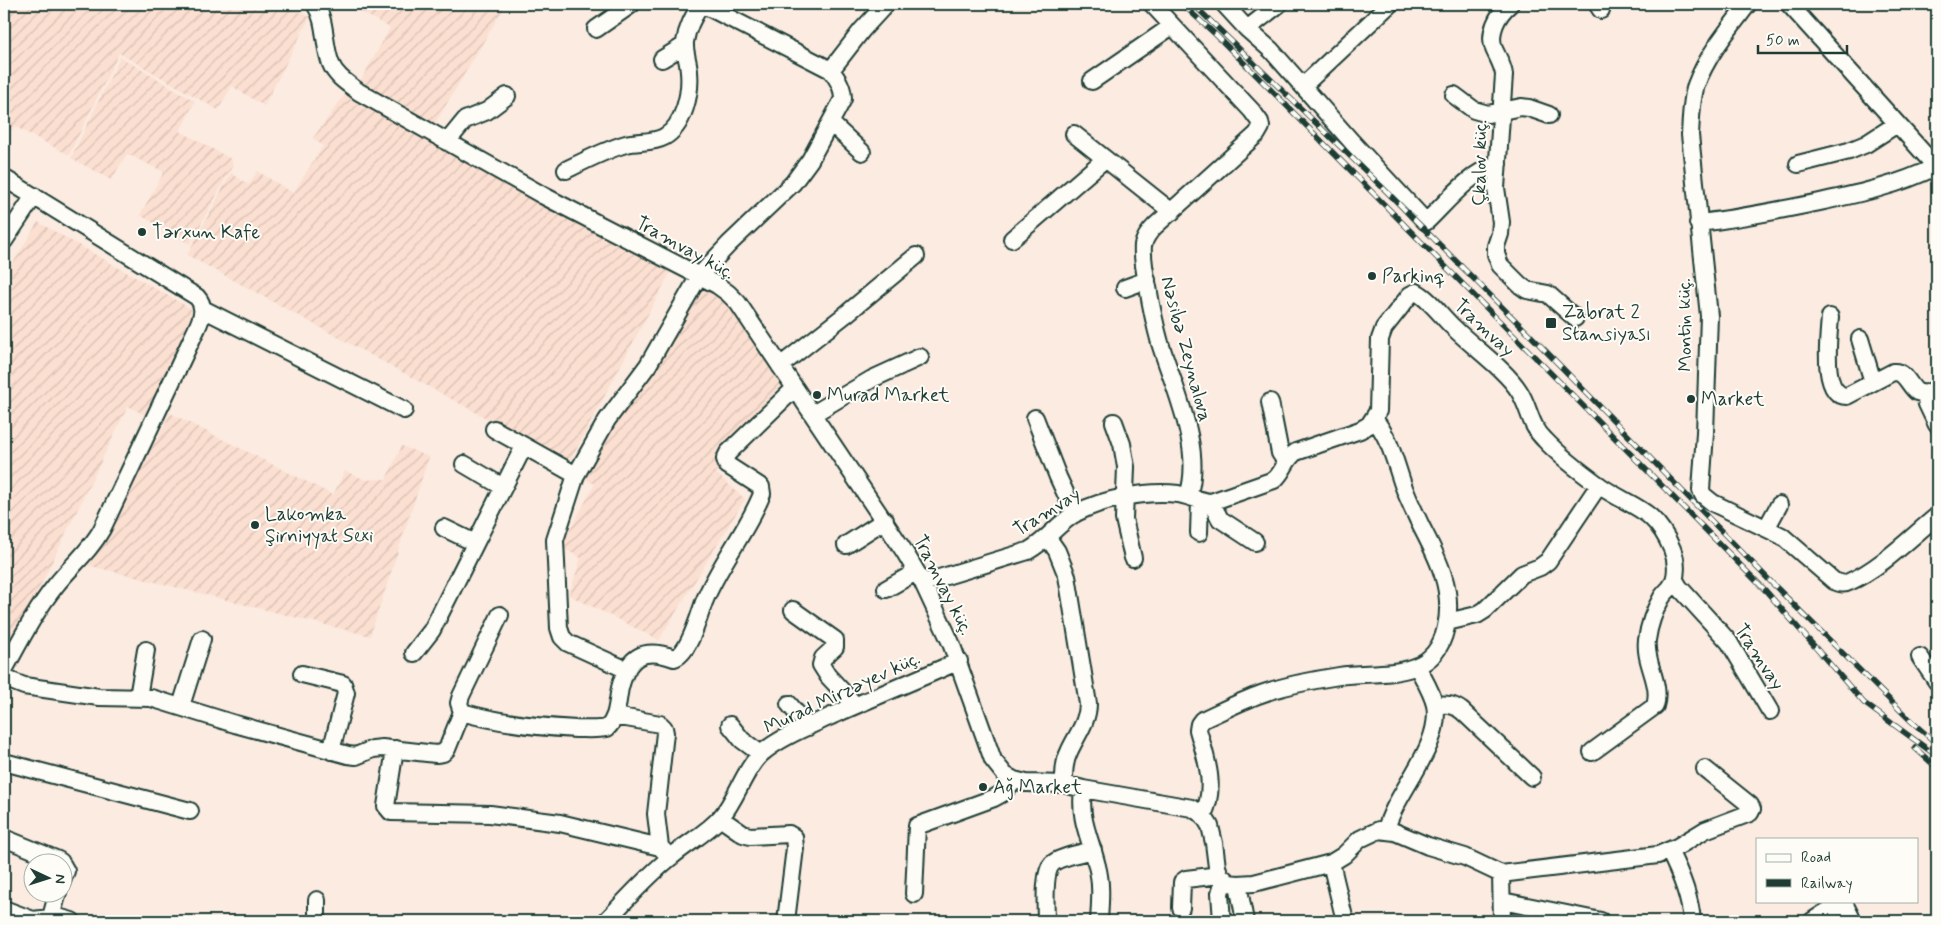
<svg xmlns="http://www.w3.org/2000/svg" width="1941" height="925" viewBox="0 0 1941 925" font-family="Mynerve,sans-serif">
<defs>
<pattern id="industrial-furrows" width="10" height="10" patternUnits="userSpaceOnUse" patternTransform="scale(1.25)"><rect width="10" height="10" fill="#fbdfd1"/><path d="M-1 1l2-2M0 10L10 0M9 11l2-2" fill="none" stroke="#d7c0b4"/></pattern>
</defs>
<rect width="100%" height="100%" fill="#fcebe1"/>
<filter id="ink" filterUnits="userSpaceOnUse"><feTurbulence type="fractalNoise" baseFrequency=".02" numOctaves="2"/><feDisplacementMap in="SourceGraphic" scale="10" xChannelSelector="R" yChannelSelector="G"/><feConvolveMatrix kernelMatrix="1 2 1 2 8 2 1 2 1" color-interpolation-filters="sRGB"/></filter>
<g filter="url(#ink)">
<path fill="url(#industrial-furrows)" d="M4,4H285L310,17L264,106L232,86L218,110L119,53L69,155L14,126L4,145Z
M347,4H506L434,125L360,82L390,28Z
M120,57L195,101L180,131L231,159L233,165L190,244L140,215L164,172L127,154L111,180L71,158Z
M346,93L671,271L569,463L187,255L231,173L249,185L257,171L293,193L323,146L313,138Z
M38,222L195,311L145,415L128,406L9,650L4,649V292L13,277L7,273Z
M703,288L731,307L783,384L720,450L717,474L745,499L659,640L569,595L581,558L561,547L595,484L585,479L610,429L648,382Z
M170,413L333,495L345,471L366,480L386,479L402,446L429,457L370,636L87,565L150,439L156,442Z"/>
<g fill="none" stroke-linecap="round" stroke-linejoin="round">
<g stroke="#1f3d34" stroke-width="20">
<path id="minor" d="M315,4C327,22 323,45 331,64C336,77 349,84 359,92L544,196L717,285L728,293L738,303L904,551L923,583L951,643L993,760L1005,775L1014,780L1026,783L1064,784L1083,789L1192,808L1203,815L1210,826L1214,843L1217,867L1220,875L1229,883L1238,884L1254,883L1331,863L1344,855L1360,839L1379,830L1395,832L1428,846L1465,857L1501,874L1658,855L1677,847L1705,830L1750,813L1752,809L1750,805L1705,769
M702,4L831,70
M1152,4L1252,111L1260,122L1261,127L1257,134L1155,226C1150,231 1145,237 1143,245C1142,259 1145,274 1148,287C1151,306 1155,325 1160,343C1174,388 1204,450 1188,496
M1224,4L1247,29L1271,50L1352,142L1426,222C1445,204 1471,171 1498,164
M1510,4C1497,15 1488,33 1494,49C1498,58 1503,65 1504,75L1496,188L1501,222L1500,234L1496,246V254L1500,265L1520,285L1527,290L1548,294L1575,318
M1597,4L1601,10
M1748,4C1729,29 1707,55 1696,85C1691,101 1691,119 1690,135L1709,316L1705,433L1701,490L1703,495L1713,503L1782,536L1834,581C1839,583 1844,585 1849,582C1880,569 1911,537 1937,516
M1789,4L1937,168
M596,29L632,4
M1247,29L1279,4
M662,59L685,45
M1092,81L1172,26
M1303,86L1390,4
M1454,95L1474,110L1488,114L1521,107L1529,108L1549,115
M831,123L862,152
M1074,134L1172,212
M447,142L465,120L487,111L507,96
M1798,164L1849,151L1866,144L1897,124
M566,170C586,160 605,150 626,144C638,141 653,143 664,137C684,126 691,93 689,72C689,63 684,52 685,42C687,27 694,16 701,4
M4,178L197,297C206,307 202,317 197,328L102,529C90,551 71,566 56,585C35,611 20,641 4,670
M1698,223C1737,219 1776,211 1815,203C1857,194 1897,186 1935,167
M1012,239L1105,159
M4,241L34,196
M1125,288L1147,280
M203,309L404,410
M1830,317C1829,335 1820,396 1847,396L1893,372C1906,371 1908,385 1917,392L1925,394L1937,389
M1860,339L1873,382
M780,366L845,315L916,256
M1925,394L1927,404L1937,425
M1270,402L1280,453L1286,462
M813,414L872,379L920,357
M1035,418L1058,477L1075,514
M1114,422L1122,444L1126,467L1124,519L1133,558
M494,429L576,475
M464,464L503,487
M1211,502L1220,519L1255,542
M1767,527L1779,505
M444,528L475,543
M1199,533L1200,501
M1048,538L1057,551L1067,576L1088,704C1088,722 1076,736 1069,752C1064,762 1064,773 1064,784
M846,545L885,520
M1675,580L1679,587L1729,642L1770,711
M923,583L1028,551C1048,540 1058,523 1076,513C1103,499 1147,490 1178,494C1189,496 1199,501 1211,502L1274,480C1284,472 1285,459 1296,452L1360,430L1369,425L1378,411L1380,339L1384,328L1410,295L1416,292C1430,299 1442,317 1454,328C1473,347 1506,370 1519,391C1530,408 1529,425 1545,440C1561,457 1582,473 1600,486C1634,509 1654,507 1672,549C1677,561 1678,577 1670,588C1667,591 1664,594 1662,597C1655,609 1649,625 1647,640C1644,663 1662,683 1655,706L1592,752
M886,589L916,572
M793,610L835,640V647L823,658L821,665L828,676L855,705
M1447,622L1477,615L1485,610L1522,574L1540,567L1548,561L1599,485
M414,653L432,630L524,446
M1920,657L1937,682
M627,670L568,643L562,637L559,628L555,540L576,475L607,420L648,365L699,276L729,244L793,183L810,160L843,99C843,87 838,80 831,70L862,30L886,4
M302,674L343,684L346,693L331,751
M4,678L24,686L99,697L151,698L235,724L348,755L356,756L373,749L382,748L436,754L443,753L447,749L462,712C498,723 538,727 576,729C586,729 597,730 607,728C618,718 617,702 620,688C628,656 643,647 674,658C689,654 699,616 704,602C719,564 747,532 762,494L761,487L727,465L725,459L728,453L795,388
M138,697L146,650
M789,704L808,727
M1435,705C1446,704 1453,704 1462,711L1532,777
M181,706L202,639
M462,712L459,703L461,696L500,615
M615,716L660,724L664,728L665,733L656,814L660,847L666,853
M730,725L742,740L761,754
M395,749L386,806L391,812L490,814L560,823L660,847
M4,762L190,811
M1083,789C1079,821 1090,836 1097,866C1102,884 1100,903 1099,921
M1203,815C1217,787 1206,758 1198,730L1199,724L1202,720C1222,711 1241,701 1261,694C1285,685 1314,680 1339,676C1364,672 1390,676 1414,667C1450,655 1453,606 1443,575C1438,558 1429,542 1421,526C1415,513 1408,499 1403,485C1395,462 1390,438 1374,419
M720,818L743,834L750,836L789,834L794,837L795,848L786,921
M1386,830C1395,792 1443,746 1435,705C1432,692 1423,678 1417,666
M4,838L58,860L61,862
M1669,851C1681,874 1690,896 1692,921
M1331,863L1345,921
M62,864L66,871L62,881
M1501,874L1502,921
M1238,884L1245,921
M914,894L917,826L994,798L1003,793L1014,780
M317,900V921
M1502,901L1601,921
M1181,908L1182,882L1186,879L1220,875
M4,909L33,920L58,917L72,921
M51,917L58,892
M606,921C627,899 647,876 671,857C687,843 707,833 721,817C737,798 745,768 762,753C781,737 807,727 829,717C872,698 916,680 959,661
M1046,921C1046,908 1043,873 1052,864C1059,857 1082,853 1093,850
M1222,921L1220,893L1224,880
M1812,921C1822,915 1833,905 1846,907L1853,921"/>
</g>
<use href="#minor" stroke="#fdfcf7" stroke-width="16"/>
<g stroke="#1f3d34" stroke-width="5.5">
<path id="rail" d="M1182,4L1215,34L1282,101L1766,591L1864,703L1937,756
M1193,4L1382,187L1536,341L1773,584L1911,721L1937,744
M1915,748L1937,768"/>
</g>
<use href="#rail" stroke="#fdfcf7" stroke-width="4" stroke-dasharray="11" stroke-linecap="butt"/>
</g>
</g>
<g fill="#1f3d34" stroke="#fdfcf7" stroke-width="2">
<circle cx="142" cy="232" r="5"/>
<circle cx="1372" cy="276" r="5"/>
<rect x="1545" y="317" width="12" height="12" rx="2.5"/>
<circle cx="817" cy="395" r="5"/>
<circle cx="1691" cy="399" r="5"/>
<circle cx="255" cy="525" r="5"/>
<circle cx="983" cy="787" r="5"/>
</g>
<g text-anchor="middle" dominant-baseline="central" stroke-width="4" stroke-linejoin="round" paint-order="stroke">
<g font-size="19" fill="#1f3d34" stroke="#fdfcf7">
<text transform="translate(1480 163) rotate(-89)">Çkalov küç.</text>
<text transform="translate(685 248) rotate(29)">Tramvay küç.</text>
<text transform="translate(1685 325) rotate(-91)">Montin küç.</text>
<text transform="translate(1484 328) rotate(43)">Tramvay</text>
<text transform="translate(1186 349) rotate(75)">Nəsibə Zeynalova</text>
<text transform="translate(1047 512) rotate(-32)">Tramvay</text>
<text transform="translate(943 585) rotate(63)">Tramvay küç.</text>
<text transform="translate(1759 657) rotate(57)">Tramvay</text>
<text transform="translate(842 693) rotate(-25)">Murad Mirzəyev küç.</text>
</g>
<g font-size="19" fill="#1f3d34" stroke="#fdfcf7" text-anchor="start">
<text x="152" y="232">Tərxun Kafe</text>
<text x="1382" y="276">Parkinq</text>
<text x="1562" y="312">Zabrat 2<tspan x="1562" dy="22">Stansiyası</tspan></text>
<text x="827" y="395">Murad Market</text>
<text x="1701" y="399">Market</text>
<text x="265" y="514">Lakomka<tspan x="265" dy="22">Şirniyyat Sexi</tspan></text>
<text x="993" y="787">Ağ Market</text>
</g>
</g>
<rect width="1941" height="925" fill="none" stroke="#fdfcf7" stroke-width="20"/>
<rect x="10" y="10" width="1921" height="905" fill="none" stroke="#1f3d34" stroke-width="2" filter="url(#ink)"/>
<rect x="1756" y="838" width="162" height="65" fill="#fdfcf7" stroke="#a4b0a9"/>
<rect x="1766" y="854" width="25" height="8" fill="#fdfcf7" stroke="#a4b0a9"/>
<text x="1801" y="862" font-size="15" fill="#1f3d34">Road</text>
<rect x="1766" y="879" width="25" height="8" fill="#1f3d34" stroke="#a4b0a9"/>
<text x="1801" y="888" font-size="15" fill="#1f3d34">Railway</text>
<g transform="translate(48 878) rotate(94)"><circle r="24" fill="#fdfcf7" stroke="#a4b0a9"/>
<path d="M0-4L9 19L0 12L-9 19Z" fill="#1f3d34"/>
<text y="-8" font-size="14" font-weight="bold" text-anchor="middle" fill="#1f3d34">N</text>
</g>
<path d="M1758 45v8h89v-8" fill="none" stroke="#1f3d34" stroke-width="2.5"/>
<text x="1766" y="45" font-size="15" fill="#1f3d34" stroke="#fdfcf7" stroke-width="4" paint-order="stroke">50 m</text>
</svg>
